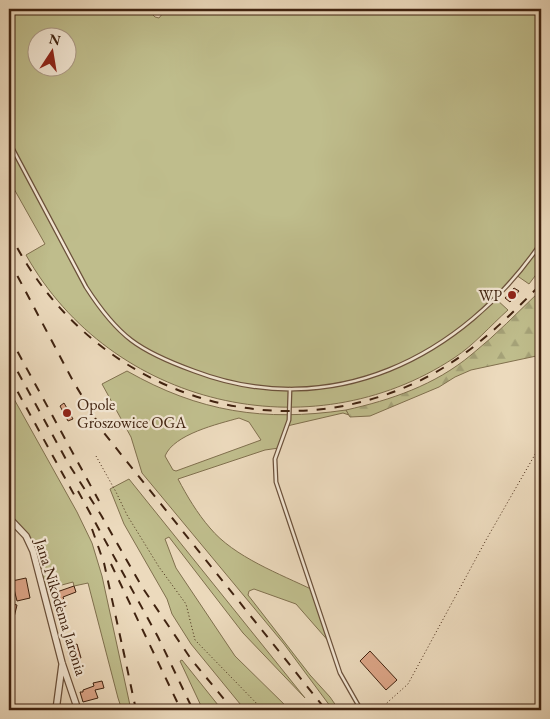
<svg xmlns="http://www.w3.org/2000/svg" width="550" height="719" viewBox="0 0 550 719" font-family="'EB Garamond',serif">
<defs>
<pattern id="forest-firs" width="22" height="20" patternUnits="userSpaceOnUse" patternTransform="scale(1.25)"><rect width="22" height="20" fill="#bfbd8c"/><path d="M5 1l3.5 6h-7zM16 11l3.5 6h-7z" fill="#a5a278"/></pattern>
</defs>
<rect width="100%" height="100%" fill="#ecdabd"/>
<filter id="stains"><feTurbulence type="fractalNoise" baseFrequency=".004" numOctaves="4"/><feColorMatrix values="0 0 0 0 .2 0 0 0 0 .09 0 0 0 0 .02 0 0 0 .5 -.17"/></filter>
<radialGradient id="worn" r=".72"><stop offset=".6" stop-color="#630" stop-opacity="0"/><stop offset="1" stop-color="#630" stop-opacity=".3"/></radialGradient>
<path fill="#bfbd8c" stroke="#80704e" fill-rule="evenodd" d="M9,9H147L155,17L159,18L163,13L161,9H541V268L529,284L516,275L496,299L508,310C490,326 474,345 454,358C310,453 111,406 26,255L45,244L9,180ZM38,38H68V68H38Z
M127,371C199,412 264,422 346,410L349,415L343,413L287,426L279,448L265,450L178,479C187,496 197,513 210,528C234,557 280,574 313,590L331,644L296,604L254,589L249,591L248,595L310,675L330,697L339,710H333L284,644L142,473L131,437L102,384ZM239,418L249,422L261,440L176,471L173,470L165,456C174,434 218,424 239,418Z
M9,390L77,512L92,543L102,576L131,710H122L118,698L88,583L74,586L73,582L43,590L30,542L9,518Z
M129,479L305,698L243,633L169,537L165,539L176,568L235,656L290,710H245L191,644L172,614L167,599L124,524L110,489Z
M182,660L222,710H203L180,661Z"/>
<path fill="url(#forest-firs)" stroke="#80704e" d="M541,290V355L471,370L455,377L439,387L370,416L350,417L346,410C391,400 435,385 471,355C496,335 518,312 541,290Z"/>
<path fill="#dca587" stroke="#402310" d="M514,288L519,291L510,302L505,298Z
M64,403L73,419L68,421L60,406Z
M26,578L30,598L17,601L12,581Z
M74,586L76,592L63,597L66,606L59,608L58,606H55L51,594Z
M9,603L17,605L11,630L9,629Z
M77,644L81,658L71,661L67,648Z
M370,651L397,680L386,690L360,661Z
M102,681L104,688L95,690L98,698L83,702L80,692H83V690L94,686L93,683Z"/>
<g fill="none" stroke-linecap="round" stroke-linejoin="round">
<g stroke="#6b513b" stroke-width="5">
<path id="service" d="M9,142L86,287C118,337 139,351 194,371C331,423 462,358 541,243
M290,389L289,420L275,459L276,482L340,673L361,710"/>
</g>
<g stroke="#6b513b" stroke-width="8">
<path id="minor" d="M9,518L26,536L33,551L62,663L78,710
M56,710L62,665"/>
</g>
<path stroke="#402310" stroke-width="1" stroke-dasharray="1 2.5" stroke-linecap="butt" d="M96,456L116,492L127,515L159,567L186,604L195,640L263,710
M379,710L408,684L486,540L541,444"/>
<use href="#service" stroke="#f3e7d4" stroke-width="2.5"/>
<use href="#minor" stroke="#f3e7d4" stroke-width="5.5"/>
<path stroke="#402310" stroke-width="2" stroke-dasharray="9 9" stroke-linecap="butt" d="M9,232C83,385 262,455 417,382C466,359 504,322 541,284
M9,260L73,381L104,433L326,710
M9,336L99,501
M9,356L68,463L101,515L142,587L191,659L233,710
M9,376L77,500
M78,491L158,637L193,710
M92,529L104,563L124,654
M111,564L181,710
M123,649L136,710"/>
</g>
<g fill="#8f2418" stroke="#f3e7d4" stroke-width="2">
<circle cx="512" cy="295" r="5"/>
<circle cx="67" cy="413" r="5"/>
</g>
<g text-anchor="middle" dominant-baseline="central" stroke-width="4.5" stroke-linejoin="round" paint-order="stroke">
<g font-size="16" fill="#402310" stroke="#f3e7d4" text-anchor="end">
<text x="502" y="295">WP</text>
<text x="77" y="404" text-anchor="start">Opole<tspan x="77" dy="18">Groszowice OGA</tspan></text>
</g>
<g font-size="16" fill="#402310" stroke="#f3e7d4">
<text transform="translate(61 607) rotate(73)">Jana Nikodema Jaronia</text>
</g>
</g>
<rect width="550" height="719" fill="none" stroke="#ecdabd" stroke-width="30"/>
<rect x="10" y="10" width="530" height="699" fill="none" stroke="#402310" stroke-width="2.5"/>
<rect x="15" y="15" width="520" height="689" fill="none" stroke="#402310"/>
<g transform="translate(52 52) rotate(12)"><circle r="24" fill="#f3e7d4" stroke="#ab9986"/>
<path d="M0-4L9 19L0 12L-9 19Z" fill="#8f2418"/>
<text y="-8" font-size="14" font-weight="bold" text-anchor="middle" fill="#402310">N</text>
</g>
<rect width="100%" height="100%" filter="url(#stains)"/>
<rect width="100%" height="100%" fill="url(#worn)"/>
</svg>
